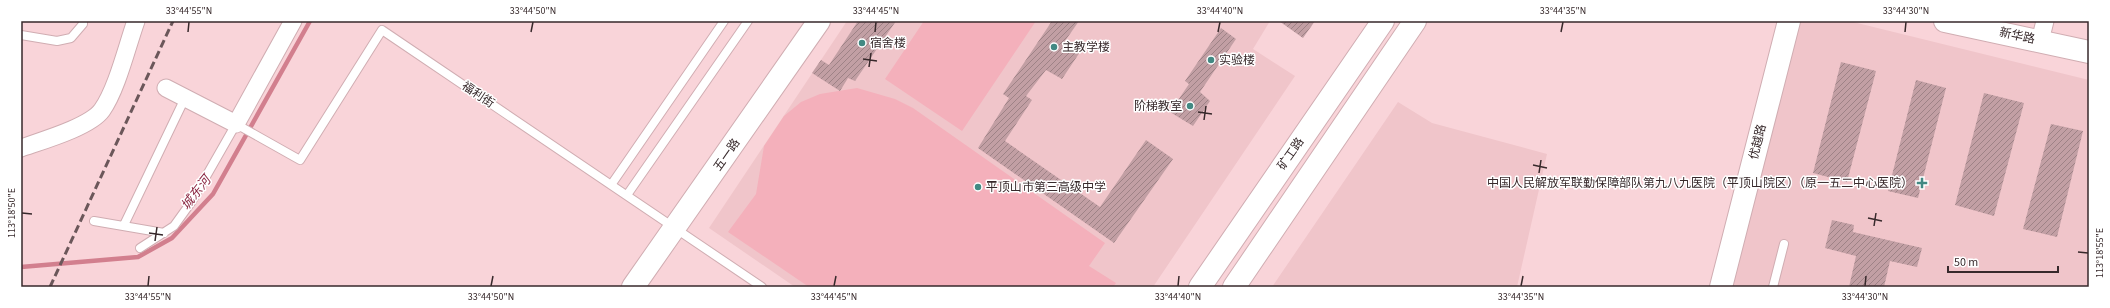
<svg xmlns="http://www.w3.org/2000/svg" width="2110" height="308" viewBox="0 0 2110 308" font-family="'Source Sans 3','Noto Sans SC',sans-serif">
<defs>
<pattern id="building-hatch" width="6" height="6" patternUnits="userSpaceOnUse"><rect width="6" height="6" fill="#c29fa4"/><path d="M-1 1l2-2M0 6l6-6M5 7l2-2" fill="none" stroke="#9e8286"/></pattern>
</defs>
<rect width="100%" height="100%" fill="#f9d4d9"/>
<path fill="#f0c5ca" d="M847,21H1270L1253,49L1295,76L1153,287H795L709,228Z
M1795,21H1849L2089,80V287H1730Z
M1398,102L1432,123L1547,154L1517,287H1272Z"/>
<path fill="#f4b0bb" d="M924,21H1036L962,131L885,79Z
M857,88L895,99L913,108L1105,243L1089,266L1116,283L1113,287H809L728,232L756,194L764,146L784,116L801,102L820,94Z"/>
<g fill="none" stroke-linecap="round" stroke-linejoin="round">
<path stroke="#d27f8e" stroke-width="4.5" d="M21,267L138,257L172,238L213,194L310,21"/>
</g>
<path fill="url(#building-hatch)" d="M858,21H896L855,81L848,78L840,91L812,73L821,60L829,65Z
M1052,21H1079L1065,41L1080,52L1062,79L1046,70L1026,96L1032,100L1005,141L1100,207L1146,140L1173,159L1114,243L978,148L1009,98L1003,94Z
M1279,21H1315L1303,38Z
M1221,28L1236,39L1200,92L1210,101L1193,126L1170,112L1189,84L1185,81Z
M1841,62L1876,71L1847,182L1813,173Z
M1916,80L1946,88L1918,198L1888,191Z
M1984,93L2024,103L1994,216L1955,205Z
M2051,124L2083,131L2057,237L2023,229Z
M1832,220L1854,225L1853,232L1922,248L1917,267L1890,261L1884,287H1849L1856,256L1825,248Z"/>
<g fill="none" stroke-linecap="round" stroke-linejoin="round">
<g stroke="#d0adb2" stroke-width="10">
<path id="lane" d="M21,35L57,41L71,38L83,24V21
M611,185L724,21
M627,195L748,21
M94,221L164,233
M124,225L185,98
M140,248L174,226L192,201L236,124L300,160L382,30L762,287
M1773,287L1784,244"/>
</g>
<g stroke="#d0adb2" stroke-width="19">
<path id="street" d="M2040,41L2045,21
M166,88L236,124L293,21
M21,148C41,141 90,127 102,110C117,89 127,46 136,21"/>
</g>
<g stroke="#d0adb2" stroke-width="24">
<path id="secondary" d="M633,287L819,21
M1721,287L1789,21"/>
</g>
<g stroke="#d0adb2" stroke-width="24">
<path id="primary" d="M1945,21L2089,52
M1200,287L1383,21
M1234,287L1415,21"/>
</g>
<use href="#lane" stroke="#fff" stroke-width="8"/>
<use href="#street" stroke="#fff" stroke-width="17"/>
<use href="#secondary" stroke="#fff" stroke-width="22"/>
<use href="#primary" stroke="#fff" stroke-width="22"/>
<path stroke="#6b575a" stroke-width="3" stroke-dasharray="8 4" stroke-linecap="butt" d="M50,287L173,21"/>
</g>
<path fill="none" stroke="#37292b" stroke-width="1.5" d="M188,32L189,22M531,32L533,22M875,32L876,22M1218,32L1220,22M1561,32L1563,22M1905,32L1906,22M863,59L877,61M869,67L871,53M1198,112L1212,114M1204,120L1206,106M1533,165L1547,168M1539,173L1541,160M22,213L32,214M1868,218L1882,221M1874,226L1876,213M149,233L163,235M155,241L157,227M2078,252L2088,253M148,286L149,276M491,286L493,276M834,286L836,276M1178,286L1179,276M1521,286L1523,276M1865,286L1866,276"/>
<g fill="#428983" stroke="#fff" stroke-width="1.5">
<circle cx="862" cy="43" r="4"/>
<circle cx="1054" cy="47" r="4"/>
<circle cx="1211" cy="60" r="4"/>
<circle cx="1190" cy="106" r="4"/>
<path d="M1920 177h4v4h4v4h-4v4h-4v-4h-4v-4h4z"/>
<circle cx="978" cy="187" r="4"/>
</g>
<g text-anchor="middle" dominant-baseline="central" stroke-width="3" stroke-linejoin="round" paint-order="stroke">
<g font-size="12" fill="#37292b" stroke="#fff">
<text transform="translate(2017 36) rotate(12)">新华路</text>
<text transform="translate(478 95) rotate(34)">福利街</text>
<text transform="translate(1758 142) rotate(-76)">优越路</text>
<text transform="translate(1291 154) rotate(-55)">矿工路</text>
<text transform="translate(727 155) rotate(-55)">五一路</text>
</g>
<g font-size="12" fill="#37292b" stroke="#fff" text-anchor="start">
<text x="870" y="43">宿舍楼</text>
<text x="1062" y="47">主教学楼</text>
<text x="1219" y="60">实验楼</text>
<text x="1182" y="106" text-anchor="end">阶梯教室</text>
<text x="1913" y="183" text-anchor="end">中国人民解放军联勤保障部队第九八九医院（平顶山院区）（原一五二中心医院）</text>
<text x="986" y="187">平顶山市第三高级中学</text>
</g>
<g font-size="13" font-style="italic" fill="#8c2944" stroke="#fff">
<text transform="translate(196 193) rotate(-52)">城东河</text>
</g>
</g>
<rect width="2110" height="308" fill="none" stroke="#ffffff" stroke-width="44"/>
<path d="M1948 266v6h110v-6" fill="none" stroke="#37292b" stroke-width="2"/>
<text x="1954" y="266" font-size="12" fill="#37292b" stroke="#ffffff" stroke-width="3" paint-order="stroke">50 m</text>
<rect x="22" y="22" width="2066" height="264" fill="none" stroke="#37292b" stroke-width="1.5"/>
<g font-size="10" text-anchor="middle" fill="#37292b">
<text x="189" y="14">33°44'55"N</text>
<text x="533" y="14">33°44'50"N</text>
<text x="876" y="14">33°44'45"N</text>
<text x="1220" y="14">33°44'40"N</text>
<text x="1563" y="14">33°44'35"N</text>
<text x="1906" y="14">33°44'30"N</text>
<text transform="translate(11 213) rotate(-90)" y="4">113°18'50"E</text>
<text transform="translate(2099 253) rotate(-90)" y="4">113°18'55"E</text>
<text x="148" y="300">33°44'55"N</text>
<text x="491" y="300">33°44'50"N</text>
<text x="834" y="300">33°44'45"N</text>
<text x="1178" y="300">33°44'40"N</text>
<text x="1521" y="300">33°44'35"N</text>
<text x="1865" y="300">33°44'30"N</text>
</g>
</svg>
